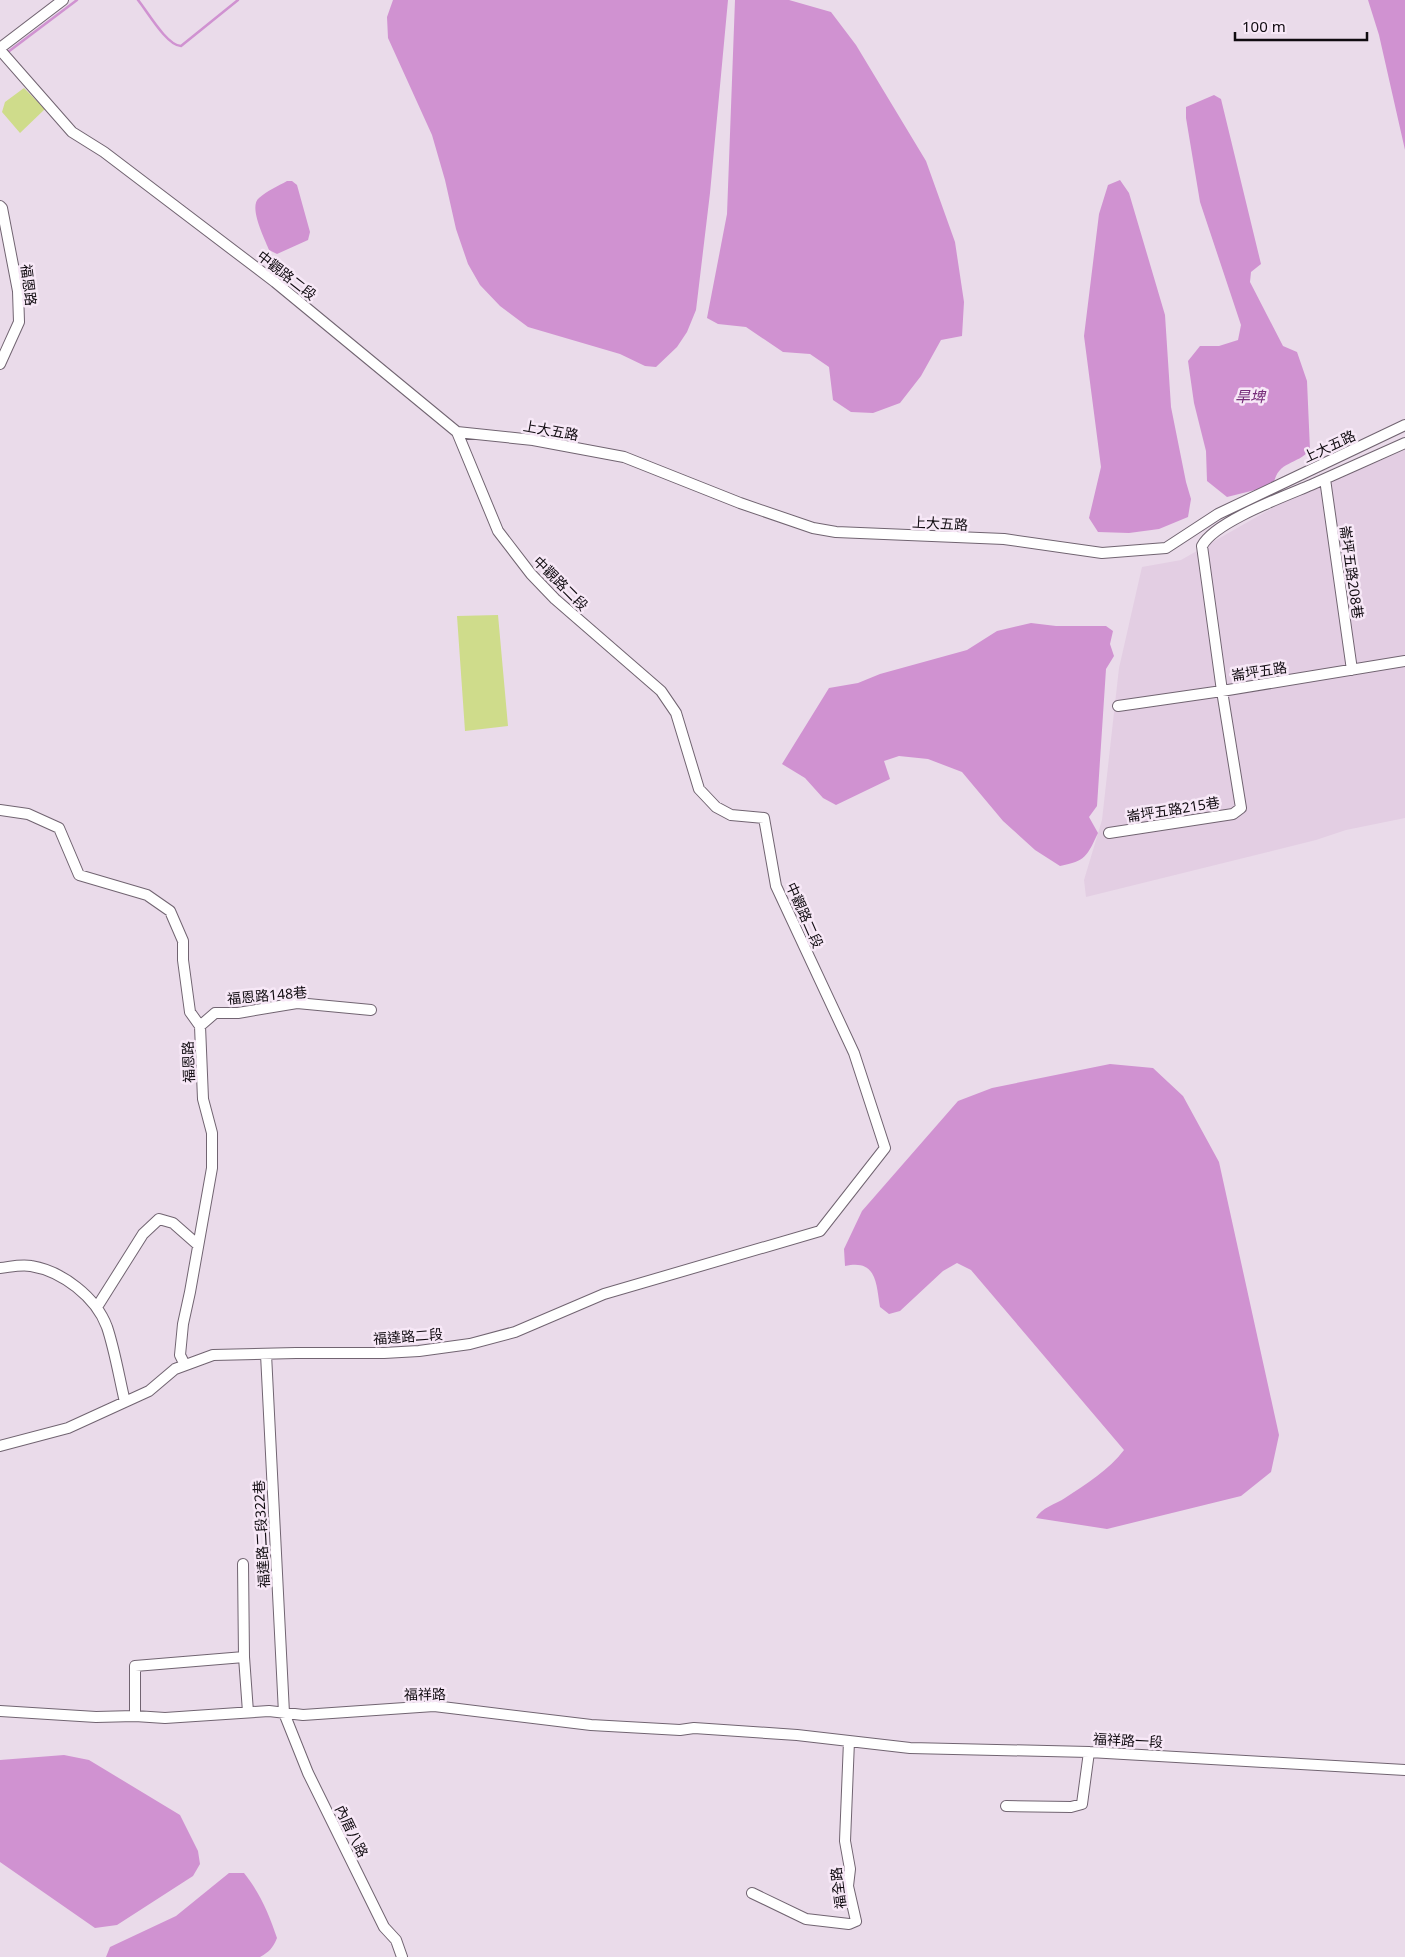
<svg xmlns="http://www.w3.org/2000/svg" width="1405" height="1957" viewBox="0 0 1405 1957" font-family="'Noto Sans','Noto Sans TC',sans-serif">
<rect width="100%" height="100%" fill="#eadbea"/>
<path fill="#e3cee3" d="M1405,450V818L1346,830L1316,840L1086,897L1084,880L1102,820L1119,668L1142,567L1181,560L1283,502Z"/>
<path fill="#cfdc8b" d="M24,88L45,109L20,133L2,112L5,102Z
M498,615L508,726L465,731L457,616Z"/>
<path fill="#d092d1" d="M393,0H728L710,193L696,310L687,332L677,347L656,367L645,366L620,354L528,327L500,306L480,285L468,264L456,229L445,180L432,135L388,38L387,17Z
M735,0H789L831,12L856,45L926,161L955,242L964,302L962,336L941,340L921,376L900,403L873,413L851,412L833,400L829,367L810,354L783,352L746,327L718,324L707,318L727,214Z
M1368,0H1405V150L1379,35Z
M1214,95L1221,99L1261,264L1251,272L1250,282L1283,346L1297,352L1307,381L1310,450C1297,465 1278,461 1274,483L1267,487L1227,497L1207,481L1206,451L1194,403L1188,361L1200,346H1219L1238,340L1241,325L1200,202L1186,118V107Z
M1120,180L1129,193L1165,315L1171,407L1186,482L1191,499L1188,517L1159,529L1129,533L1098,532L1089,518L1101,467L1084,336L1099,214L1108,185Z
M287,181H292L297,185L310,232L308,240L277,254L269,250C265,239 248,207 259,198C267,191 278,186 287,181Z
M1031,623L1056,626H1106L1113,631L1110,644L1114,656L1106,669L1097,806L1089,817L1098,833C1087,856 1086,861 1060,866L1035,850L1003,821L962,772L928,759L899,756L884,761L890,779L836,805L823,798L805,778L782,764L829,688L858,683L880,674L967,650L997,631Z
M1110,1064L1153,1068L1183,1096L1219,1162L1279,1435L1271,1472L1241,1496L1107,1529L1036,1518C1041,1508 1056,1504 1065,1498C1086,1484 1109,1470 1124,1450L971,1270L957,1263L943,1271L900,1311L889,1314L880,1307C876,1283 877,1259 845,1266L844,1249L862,1211L958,1101L992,1088Z
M64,1755L89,1760L180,1815L198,1851L200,1864L193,1876L117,1925L95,1928L0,1862V1760Z
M229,1873H244C260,1893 269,1914 277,1938C273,1948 269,1952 260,1957H106L110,1947L176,1916Z"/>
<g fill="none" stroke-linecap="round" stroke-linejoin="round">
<path stroke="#d092d1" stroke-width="2.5" d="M138,0C147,11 167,46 181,46L238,0
M6,50L8,52L77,0"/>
<g stroke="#716471" stroke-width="12">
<path id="minor" d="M0,48L63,0
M0,50L72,132L104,152L275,282L457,432L498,531L531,574L555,599L661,691L676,713L699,789L716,807L731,815L764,818L776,886L854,1053L885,1148L820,1231L604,1294L515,1332L470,1344L419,1351L384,1353H296L213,1355L175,1369L149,1391L68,1428L0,1446
M0,206L2,208L18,291L19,322L0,364
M457,432L533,440L624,457L740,503L813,528L836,532L1004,539L1102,553L1166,548L1218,514L1405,425
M1325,479L1352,670
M1118,706L1222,691L1405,661
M0,810L28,814L59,828L79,875L147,895L170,911L183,941V960L190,1012L200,1026L203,1099L212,1133V1168L190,1292L183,1324L180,1355L185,1365
M1109,833L1233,814L1241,808L1222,691L1202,546C1214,522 1285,496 1311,485C1342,471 1374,457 1405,443
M200,1026L215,1013H238L297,1003L371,1010
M0,1268C10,1267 21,1264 31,1266C62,1271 96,1297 107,1327C115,1351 119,1377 125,1402
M97,1307L143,1234L159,1219L173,1223L198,1245
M266,1354L284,1713L308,1773L384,1927L396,1940L402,1957
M243,1564L244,1657L248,1712
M0,1711L96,1717L135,1716L165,1718L269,1711L303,1715L434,1706L591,1725L680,1730L694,1728L797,1735L910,1748L1089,1752L1405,1770
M135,1716V1666L244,1657
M1006,1806L1071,1807L1082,1804L1089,1752
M752,1893L806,1919L849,1924L856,1921L848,1886L850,1869L845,1841L849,1741"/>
</g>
<use href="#minor" stroke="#fff" stroke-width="10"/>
</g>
<g text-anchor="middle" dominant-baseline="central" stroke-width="5" stroke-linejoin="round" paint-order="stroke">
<g font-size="14" fill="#100b10" stroke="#f7e8f7">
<text transform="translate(287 275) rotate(38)">中觀路二段</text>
<text transform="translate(29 285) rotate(83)">福恩路</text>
<text transform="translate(551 430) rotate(10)">上大五路</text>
<text transform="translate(1329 446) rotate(-25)">上大五路</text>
<text transform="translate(940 523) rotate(3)">上大五路</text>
<text transform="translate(1352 572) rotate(82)">崙坪五路208巷</text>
<text transform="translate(561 583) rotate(45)">中觀路二段</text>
<text transform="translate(1259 671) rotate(-9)">崙坪五路</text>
<text transform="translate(1173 809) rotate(-9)">崙坪五路215巷</text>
<text transform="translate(805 915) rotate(66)">中觀路二段</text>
<text transform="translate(267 995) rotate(-5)">福恩路148巷</text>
<text transform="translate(188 1062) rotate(-92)">福恩路</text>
<text transform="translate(408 1336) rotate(-4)">福達路二段</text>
<text transform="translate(261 1534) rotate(-93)">福達路二段322巷</text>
<text transform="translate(425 1694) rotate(-1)">福祥路</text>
<text transform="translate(1128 1740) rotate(3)">福祥路一段</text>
<text transform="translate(352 1831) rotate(64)">內厝八路</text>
<text transform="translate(838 1888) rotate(-97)">福全路</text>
</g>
<g font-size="15" font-style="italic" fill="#762c79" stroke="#f7e8f7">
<text x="1250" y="396">旱埤</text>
</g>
</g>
<path d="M1235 32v8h132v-8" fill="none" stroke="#100b10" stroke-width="2.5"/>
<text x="1242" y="32" font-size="15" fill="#100b10" stroke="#f7e8f7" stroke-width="4" paint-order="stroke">100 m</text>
</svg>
